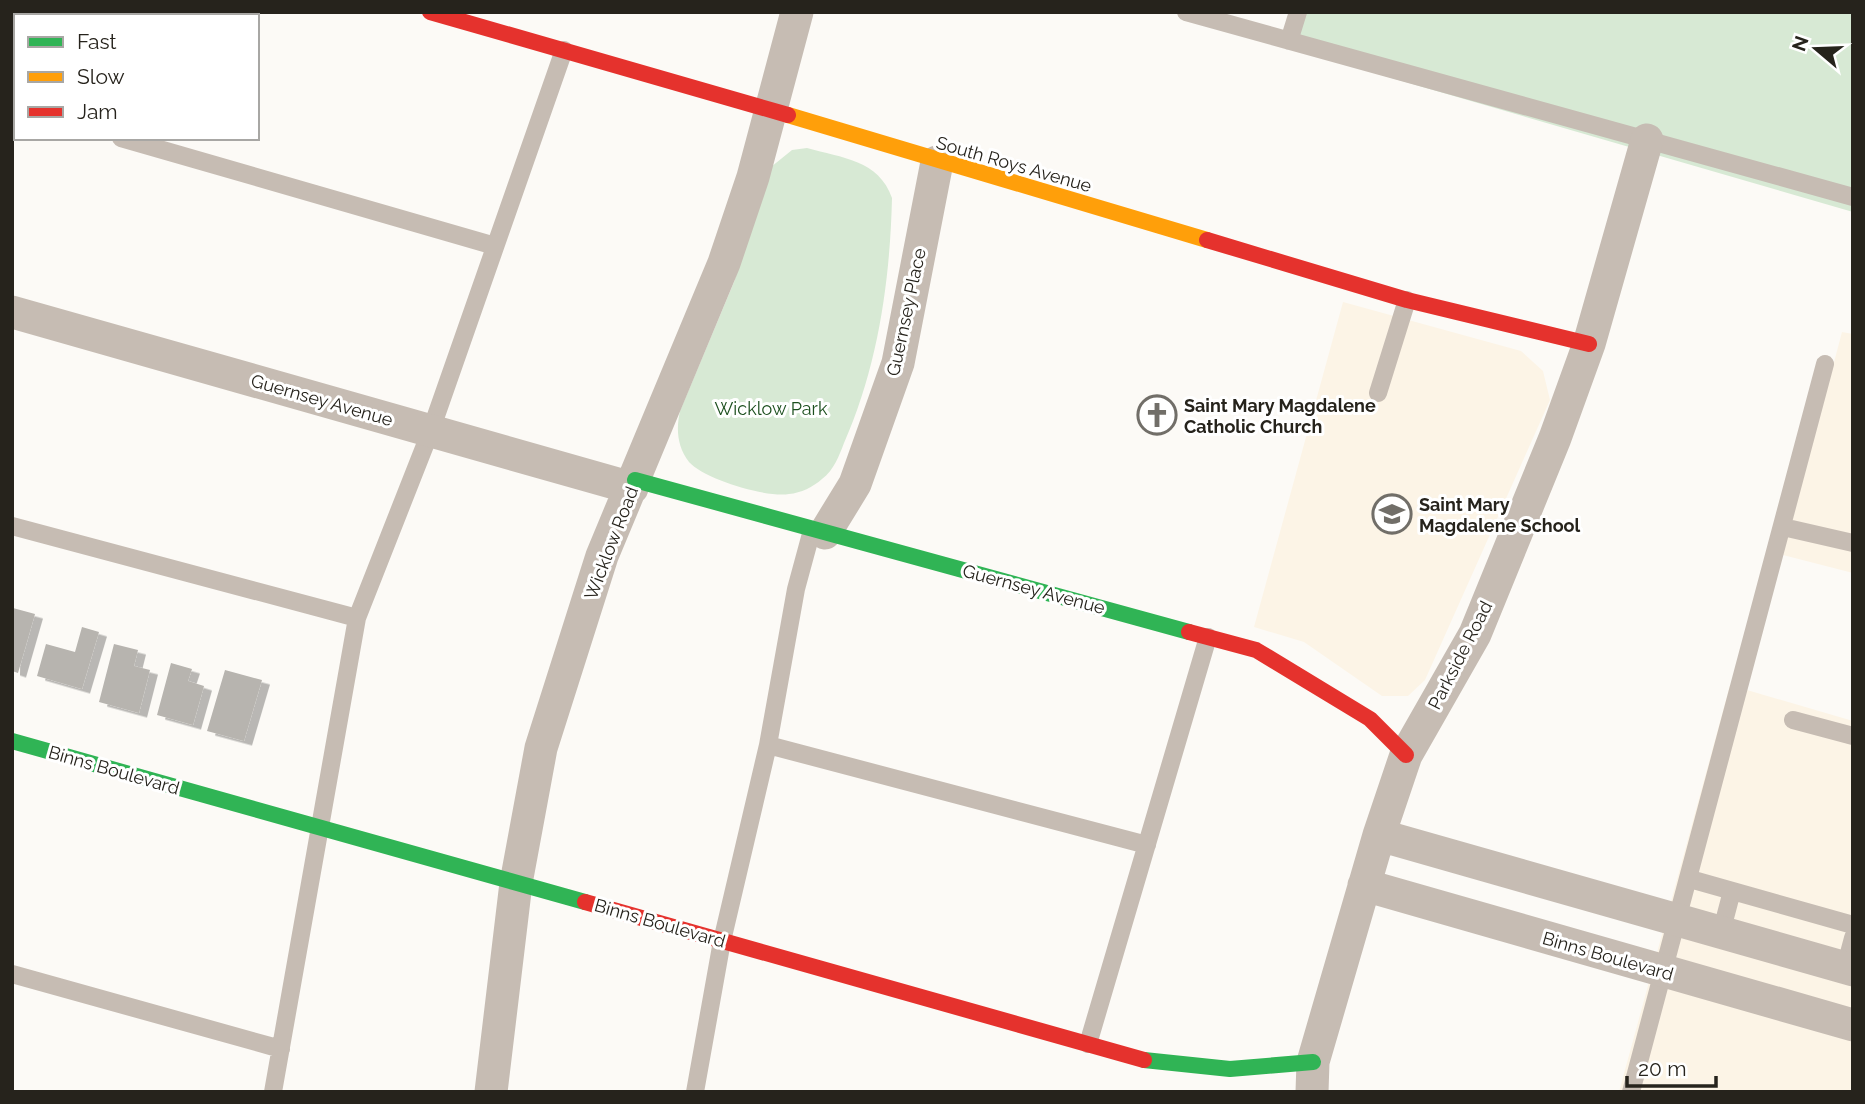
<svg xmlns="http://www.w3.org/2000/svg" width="1865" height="1104" viewBox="0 0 1865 1104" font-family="Raleway,sans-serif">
<defs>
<filter id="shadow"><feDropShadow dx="8" dy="4.5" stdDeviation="0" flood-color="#0004"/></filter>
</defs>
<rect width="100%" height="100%" fill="#fcfaf6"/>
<path fill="#fcf4e6" d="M1343,302L1521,351L1543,371L1550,400L1425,680L1408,696H1382L1304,642L1254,627Z
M1842,332L1853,334V573L1783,555Z
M1730,685L1853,721V1092H1619Z"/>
<path fill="#d7e9d4" d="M1298,12H1853V212L1292,49Z
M807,148C842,158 879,160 892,198C890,281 878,366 844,443C839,456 834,470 822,479C813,487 801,493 789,494C766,498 704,479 689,462C677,446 676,429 680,411L734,282L771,167L792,150Z"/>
<path fill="#b7b4af" filter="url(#shadow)" d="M13,608L35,614L18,673L12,671Z
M82,627L99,632L82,689L37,676L46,644L75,652Z
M114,644L138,650L134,666L150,670L139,713L99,702Z
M171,663L192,669L188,681L204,686L193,725L157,715Z
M225,670L262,680L244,741L207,731Z"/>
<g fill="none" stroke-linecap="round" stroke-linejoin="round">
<path stroke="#c6bcb3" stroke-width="18" d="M1186,12L1853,197
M1289,41L1298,12
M12,107L16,108
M121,138L495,246
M1378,393L1407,300
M12,526L357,618
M1783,527L1853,543
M1793,720L1853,736
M768,745L1147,845
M1690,879L1853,925
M1721,933L1732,891
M1845,968L1853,938
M12,974L281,1049
M1088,1044L1208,637
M273,1092L357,618L431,430L564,50
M695,1092L722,941L768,745L796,589L812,530
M1631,1092L1825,364"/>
<path stroke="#c6bcb3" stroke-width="33" d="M12,312L632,488
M825,533L855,484L898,363L937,162
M1379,835L1853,970
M1364,885L1853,1025
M491,1092L516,883L541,748L602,556L724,263L753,177L797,12
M1312,1092L1313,1062L1379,835L1406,755L1475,634L1555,438L1589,344L1647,140"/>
<path stroke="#30b455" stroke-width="16" d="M635,480L1189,632
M12,741L585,902
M1144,1060L1230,1069L1313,1062"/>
<path stroke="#ff9f0a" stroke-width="16" d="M788,115L1207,240"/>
<path stroke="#e5322d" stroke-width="16" d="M430,12L788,115
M1207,240L1407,300L1589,344
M1189,632L1256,650L1370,719L1406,755
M585,902L1144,1060"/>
</g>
<defs>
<g id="church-ring" transform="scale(2.0125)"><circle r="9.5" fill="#fff" stroke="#716e68" stroke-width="1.5"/><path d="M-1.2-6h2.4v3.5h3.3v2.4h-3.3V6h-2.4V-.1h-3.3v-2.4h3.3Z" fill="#716e68"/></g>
<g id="school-ring" transform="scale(2.0125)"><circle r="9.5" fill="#fff" stroke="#716e68" stroke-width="1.5"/><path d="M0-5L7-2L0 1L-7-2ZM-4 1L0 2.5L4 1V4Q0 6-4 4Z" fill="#716e68"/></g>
</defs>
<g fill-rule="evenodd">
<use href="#church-ring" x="1157" y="415"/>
<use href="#school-ring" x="1392" y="514"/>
</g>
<g text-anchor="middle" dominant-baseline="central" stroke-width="6" stroke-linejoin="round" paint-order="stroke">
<g font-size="18" fill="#26231c" stroke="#fff">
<text transform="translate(1014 164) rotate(16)">South Roys Avenue</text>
<text transform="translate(906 312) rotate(-78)">Guernsey Place</text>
<text transform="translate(322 400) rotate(16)">Guernsey Avenue</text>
<text transform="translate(611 543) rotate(-69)">Wicklow Road</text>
<text transform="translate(1034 589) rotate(15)">Guernsey Avenue</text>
<text transform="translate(1460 655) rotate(-63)">Parkside Road</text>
<text transform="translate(114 770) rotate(16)">Binns Boulevard</text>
<text transform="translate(660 923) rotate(16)">Binns Boulevard</text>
<text transform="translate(1608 956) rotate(16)">Binns Boulevard</text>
</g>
<g font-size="18" font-weight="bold" fill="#26231c" stroke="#fff" text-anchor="start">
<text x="1184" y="405">Saint Mary Magdalene<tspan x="1184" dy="21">Catholic Church</tspan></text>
<text x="1419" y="504">Saint Mary<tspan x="1419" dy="21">Magdalene School</tspan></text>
</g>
<g font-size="18" fill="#1c4f1e" stroke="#fff">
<text x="771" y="408">Wicklow Park</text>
</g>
</g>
<rect width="1865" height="1104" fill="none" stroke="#26231c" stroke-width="28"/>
<rect x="14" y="14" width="245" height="126" fill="#ffffff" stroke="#a8a7a4" stroke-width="2"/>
<rect x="28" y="37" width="35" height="10" fill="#30b455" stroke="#a8a7a4" stroke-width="2"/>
<text x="77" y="49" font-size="21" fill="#26231c">Fast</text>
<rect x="28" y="72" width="35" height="10" fill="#ff9f0a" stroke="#a8a7a4" stroke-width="2"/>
<text x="77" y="84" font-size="21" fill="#26231c">Slow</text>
<rect x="28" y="107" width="35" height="10" fill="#e5322d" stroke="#a8a7a4" stroke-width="2"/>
<text x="77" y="119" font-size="21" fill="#26231c">Jam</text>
<g transform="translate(1816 49) rotate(289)" stroke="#ffffff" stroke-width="5" paint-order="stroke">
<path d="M0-5L12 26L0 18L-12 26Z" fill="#26231c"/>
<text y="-10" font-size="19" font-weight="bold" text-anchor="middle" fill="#26231c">N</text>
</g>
<path d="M1627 1076v10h89v-10" fill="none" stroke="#26231c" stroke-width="3.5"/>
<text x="1638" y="1076" font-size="21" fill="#26231c" stroke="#ffffff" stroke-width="5" paint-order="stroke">20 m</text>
</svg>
